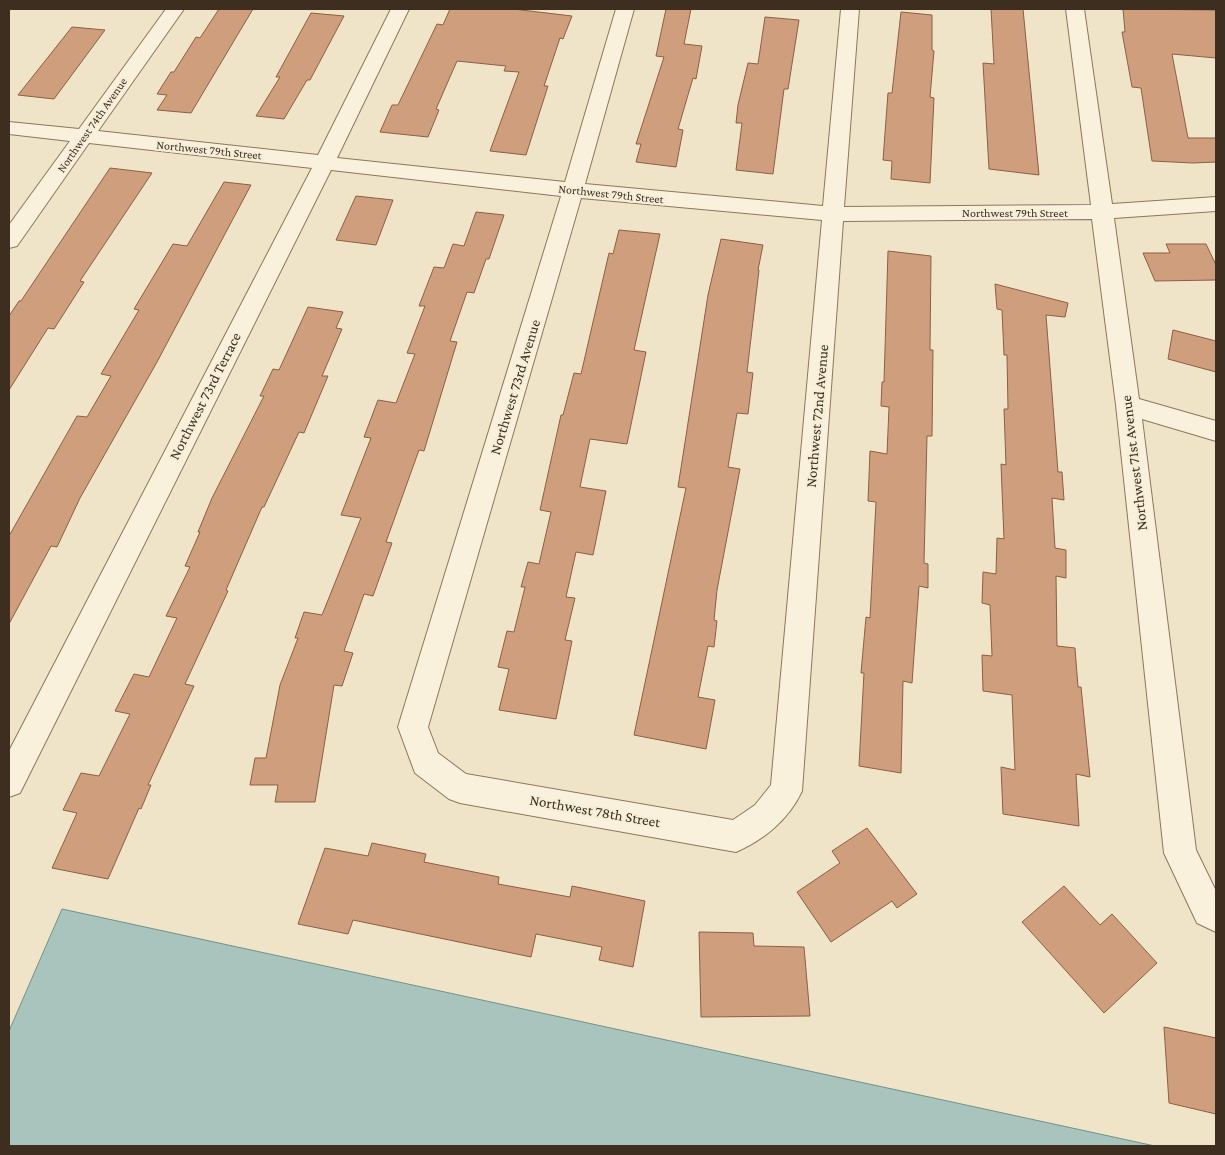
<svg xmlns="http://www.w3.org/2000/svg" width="1225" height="1155" viewBox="0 0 1225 1155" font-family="'Crimson Pro',serif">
<rect width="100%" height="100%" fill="#f0e4c8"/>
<path fill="#a9c4bc" stroke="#6f938a" d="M62,909L1155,1146H9V1031Z"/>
<path fill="#cf9f7d" stroke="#8d5f41" d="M219,9H253L191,113L157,110L167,95L157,94L171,72H174L196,37L200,38Z
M450,9H513L572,16L563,39L560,38L544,86H548L526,155L490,151L519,72L504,71L506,66L457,61L436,109L439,110L428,137L380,132L392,105H398L437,24L443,25Z
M666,9H691L684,44L702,46L696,79L693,78L678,129L683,130L676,167L636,162L641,144H636L664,57L656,56Z
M991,9H1023L1039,175L989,169L983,63L994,64Z
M1123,9L1216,10V58L1172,54L1188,138H1216V162L1193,163L1152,161L1141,88L1132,87L1122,32H1125Z
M901,12L932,15V50L934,51L930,97L934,98L930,183L891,179L892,161L883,160L888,93H892Z
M311,13L344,16L310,80H307L284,119L256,116L280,77H276Z
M765,17L799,20L788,89H784L773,174L736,170L742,123H736L738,105L748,63L758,64Z
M72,27L105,30L54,99L18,95Z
M110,168L152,173L80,281L84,282L54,329L48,328L9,390V316L19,301H21Z
M224,182L251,185L157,362L80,498L57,547L51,546L9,624V536L77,416L87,417L111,376L101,374L139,310L134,309L173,244L187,246Z
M356,196L393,200L376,245L336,240Z
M476,212L504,215L489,259H486L474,293L467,292L450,341L457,342L424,451L419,450L386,542L392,543L373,596L364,594L344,651L353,653L342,686L334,685L315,802H275L278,785H250L255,758H266L280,685L298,638H295L304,612L322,615L361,518L341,515L371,438L364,437L378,400L396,403L415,354L407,353L425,306H419L434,267L444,268L453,244L464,246Z
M619,230L660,234L634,350L646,352L627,444L590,439L580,487L606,491L593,555L576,552L566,597L575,598L565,640L572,641L556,719L499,710L509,669L498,667L507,631L514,632L525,587H521L528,562L539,564L551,512L540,510L561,415H563L574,373L581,374L609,253L613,254Z
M721,239L763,245L758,270H759L747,372L753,373L748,414L737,413L728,467L740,469L717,590L714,620L717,621L714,647L708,646L698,697L715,700L706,749L634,735L686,488L678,487L708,295Z
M1166,244H1206L1216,265V280L1155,281L1143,253H1170Z
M888,251L931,256L930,350H933L932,436H927L924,563L928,564V588L919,586L912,683L903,681L901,773L859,766L864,673H861L866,617L870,618L876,502L868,501L870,451L887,454L889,407L881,406L882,382H884Z
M995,284L1068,303L1065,317L1046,315L1058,472H1062L1064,500L1052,498L1055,548L1066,550V578L1056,576L1057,646L1075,648L1078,687H1081L1090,777L1076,774L1079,826L1003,814L1001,767L1015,770L1012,695L983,691L982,655L992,656L990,605L982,603L983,572L996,574L997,538L1004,539L1001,464L1006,465L1004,409H1008L1007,355H1004L1002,310L997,309Z
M308,307L343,312L336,328L342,329L322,376H328L304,433L299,432L264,507H262L226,590L228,591L185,684L194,686L148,785H151L141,809L139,808L108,879L52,868L77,813L63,810L81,773L99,776L130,714L115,711L134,674L149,677L177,618L166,616L190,567L185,566L200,532H198L212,498L264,396H260L273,369L279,370Z
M1173,330L1216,341V372L1168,359Z
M867,828L917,894L897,908L892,901L831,942L797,892L840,863L832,851Z
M372,843L426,854L424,862L499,877L498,884L570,897L572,886L645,901L633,967L599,960L602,947L536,934L531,957L353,920L348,934L298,924L325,848L368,856Z
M1064,886L1100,925L1112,914L1157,963L1104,1013L1022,922Z
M699,932L753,933L754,946L804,947L810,1016L701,1017Z
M1164,1027L1216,1038V1114L1169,1103Z"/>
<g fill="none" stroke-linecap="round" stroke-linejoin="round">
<g stroke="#8d765c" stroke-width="2">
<path id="minor" d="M166,9H184L98,131L318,155L391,9H409L337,158L565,182L616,9H634L585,184L823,206L841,9H859L844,207L1091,205L1066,9H1084L1112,204L1216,197V211L1114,218L1139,399L1216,421V441L1142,419L1196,850L1216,891V932L1197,923L1164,853L1116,405L1092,219L843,221L802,791C789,819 764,840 736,852L460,803L449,799L415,773L398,727L561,196L331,170L20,793L9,797V751L312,168L89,143L17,246L9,248V225L70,141L9,134V122L79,129ZM581,198L822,220L771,785L755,805L733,820L466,774L438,753L428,727Z"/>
</g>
<use href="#minor" fill="#faf1dc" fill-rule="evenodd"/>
</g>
<g text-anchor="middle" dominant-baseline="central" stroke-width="4.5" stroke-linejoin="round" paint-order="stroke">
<g font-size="12" fill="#3d2e20" stroke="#f7eed8">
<text transform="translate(92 125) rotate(-55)">Northwest 74th Avenue</text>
<text transform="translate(209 150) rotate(6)">Northwest 79th Street</text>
<text transform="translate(611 194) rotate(6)">Northwest 79th Street</text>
<text x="1015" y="213">Northwest 79th Street</text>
</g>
<g font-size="15" fill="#3d2e20" stroke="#f7eed8">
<text transform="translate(515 387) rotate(-73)">Northwest 73rd Avenue</text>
<text transform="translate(205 396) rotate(-63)">Northwest 73rd Terrace</text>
<text transform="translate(817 416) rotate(-85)">Northwest 72nd Avenue</text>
<text transform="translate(1134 463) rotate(-97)">Northwest 71st Avenue</text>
<text transform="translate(595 811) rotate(10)">Northwest 78th Street</text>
</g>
</g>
<rect width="1225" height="1155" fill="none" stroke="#3d2e20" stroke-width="20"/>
</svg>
